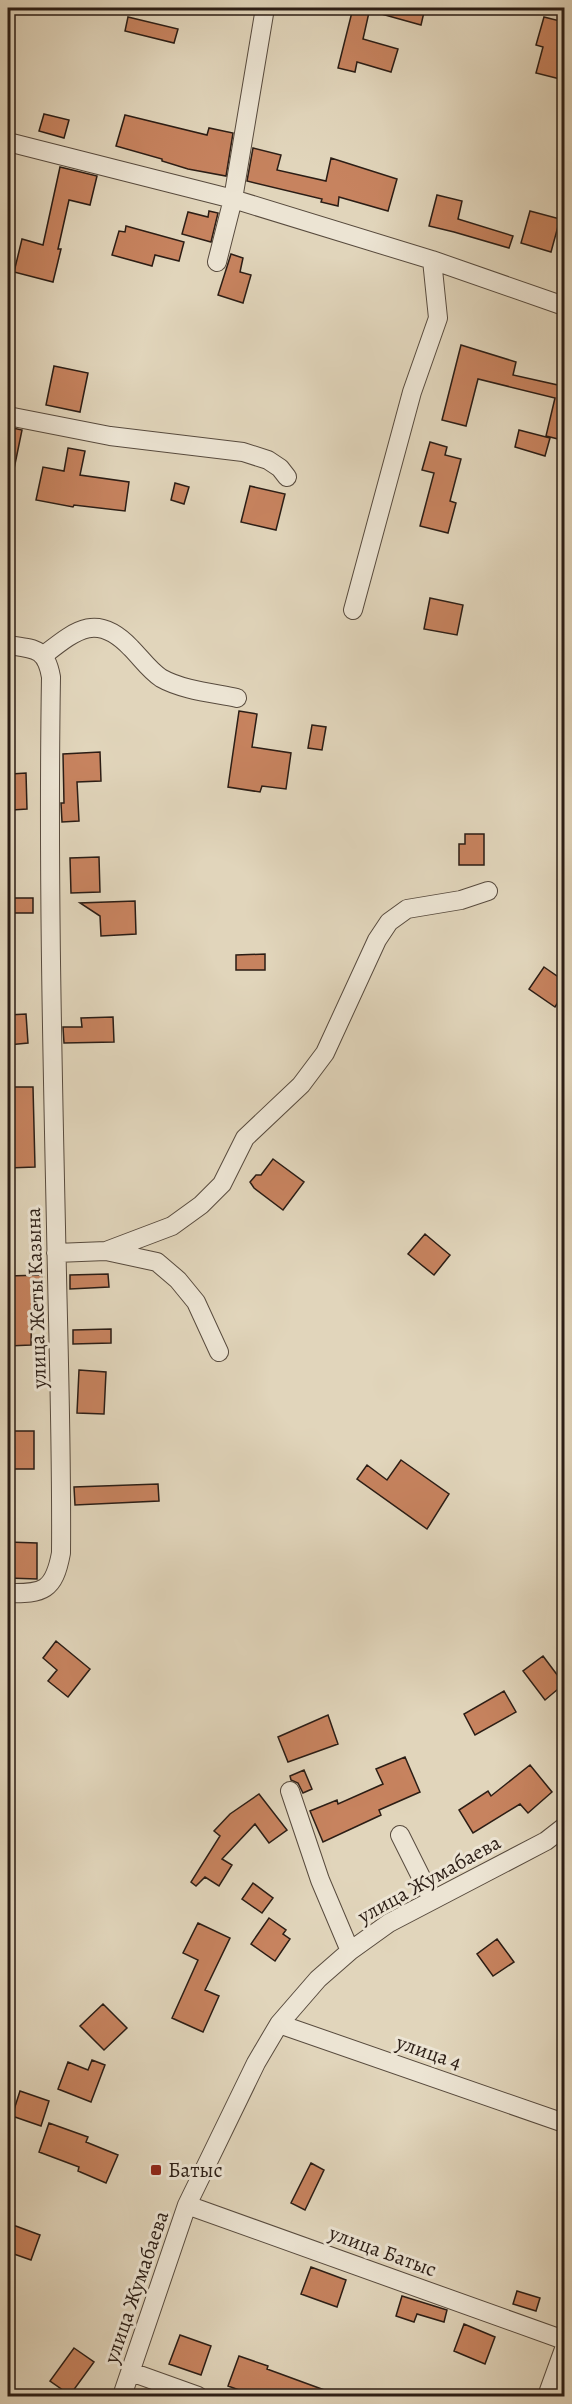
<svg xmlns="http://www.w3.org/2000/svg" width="572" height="2404" viewBox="0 0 572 2404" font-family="Alegreya,serif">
<rect width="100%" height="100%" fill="#e1d5bb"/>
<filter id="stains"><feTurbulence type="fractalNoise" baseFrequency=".00333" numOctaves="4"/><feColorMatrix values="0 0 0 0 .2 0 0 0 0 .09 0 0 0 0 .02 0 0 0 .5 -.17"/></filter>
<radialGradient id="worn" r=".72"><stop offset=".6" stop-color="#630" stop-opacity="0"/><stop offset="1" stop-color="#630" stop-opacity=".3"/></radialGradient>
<path fill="#c7835f" stroke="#2b1d15" stroke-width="1.5" d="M353,8H370L363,39L398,49L391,72L357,62L355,72L338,68Z
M374,8H425L421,25L374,12Z
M128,17L178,29L174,43L125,31Z
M544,17L564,22V80L536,73L543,47L536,45Z
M44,114L69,120L64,138L39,131Z
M125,115L207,135L209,128L233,133L226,176L188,169L162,161V159L116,146Z
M253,148L281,155L277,170L326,181L331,158L397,179L388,211L339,197L338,206L321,202L322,199L247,181Z
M60,167L97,176L90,205L69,200L58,249H61L53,282L14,272L22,239L43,245Z
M437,195L462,201L458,219L513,236L509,248L454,232L429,226Z
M209,211L218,213L211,242L182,234L188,212L208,217Z
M530,211L560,219L551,252L521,243Z
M126,226L184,242L179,261L155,255L152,266L112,255L119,231L125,232Z
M231,254L243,258L240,272L251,275L243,303L218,295Z
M461,345L516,362L513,375L558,385L559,380L564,381V428L562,440L546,436L555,398L478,379L466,426L442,420Z
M54,366L88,373L80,412L46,405Z
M8,427L22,430L14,469H8Z
M519,430L550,438L545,456L515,447Z
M430,442L447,447L445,455L461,459L450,501L456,503L448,533L420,526L434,473L422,470Z
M68,448L85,451L80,475L129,482L125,511L74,505L73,507L36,500L43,467L64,471Z
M175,483L189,487L184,504L171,500Z
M250,486L285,494L276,530L241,522Z
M430,598L463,605L457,635L424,629Z
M239,711L257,714L252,747L291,753L286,789L262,786L260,792L228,787Z
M312,725L326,727L322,750L308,748Z
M100,752L101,781L77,782L79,821L62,822L61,803H64L63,754Z
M26,773L27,809L12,810L11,774Z
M465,834H484V865H459V844H465Z
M99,857L100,892L71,893L70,858Z
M8,898H33V913H8Z
M135,901L136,934L101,936L100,916L80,903Z
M265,954V970H236V955Z
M544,967L564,981V993L555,1007L529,989Z
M26,1014L28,1043L8,1045V1015Z
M113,1017L114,1042L64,1043L63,1027H82L81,1018Z
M8,1087H33L35,1167L8,1168Z
M273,1159L304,1182L283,1210L254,1188L250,1182L256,1175H261Z
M425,1234L450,1255L434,1275L408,1254Z
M108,1274L109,1287L70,1289V1275Z
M42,1275L43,1290H32L31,1345L8,1346V1318H12V1291H8V1276Z
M111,1329V1343L73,1344V1330Z
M79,1370L106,1372L104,1414L77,1413Z
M8,1431H34V1469H8Z
M401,1460L449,1494L427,1529L357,1479L367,1465L387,1480Z
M158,1484L159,1501L75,1505L74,1487Z
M8,1542L37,1543V1579L8,1578Z
M56,1641L90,1669L68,1697L48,1681L57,1670L43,1658Z
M543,1656L564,1684L545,1700L523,1671Z
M504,1691L516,1712L475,1735L464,1714Z
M328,1715L338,1744L288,1762L278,1737Z
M405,1757L420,1792L379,1810L381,1815L323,1842L310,1811L337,1800L338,1804L383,1784L376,1769Z
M530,1765L552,1792L528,1813L520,1804L473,1833L459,1810L488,1791L491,1796Z
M304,1770L312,1789L303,1793L298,1783L291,1780L290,1776Z
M259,1794L287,1830L269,1843L255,1824L222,1859L232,1865L219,1886L205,1877L196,1886L191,1882L220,1836L214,1831L230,1814Z
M253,1883L273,1898L262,1913L242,1899Z
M269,1918L286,1930L283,1934L290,1939L275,1961L251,1944Z
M198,1923L230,1938L205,1990L219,1996L203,2032L172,2018L198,1960L183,1953Z
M497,1939L514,1962L493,1976L477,1954Z
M103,2004L127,2028L104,2050L80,2026Z
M92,2060L105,2065L91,2102L58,2089L68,2062L88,2070Z
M20,2091L49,2101L41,2126L12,2116Z
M49,2123L88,2137L86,2142L118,2155L106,2183L78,2171L79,2167L39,2152Z
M311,2163L324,2170L305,2210L291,2203Z
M13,2225L40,2235L31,2260L8,2252V2240Z
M311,2267L346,2280L337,2307L301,2294Z
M517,2291L540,2298L536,2311L513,2304Z
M402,2296L447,2310L444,2322L417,2314L414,2322L396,2316Z
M464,2324L495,2337L485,2364L454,2351Z
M180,2335L211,2346L201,2375L169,2364Z
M74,2348L94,2362L70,2395L50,2381Z
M239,2356L268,2366L267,2369L338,2395L337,2397H259L228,2386Z"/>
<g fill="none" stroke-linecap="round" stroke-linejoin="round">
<g stroke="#584b3e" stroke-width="20">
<path id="minor" d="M8,142L233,199L432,260L564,306
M217,262L233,199L265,8
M8,416L110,436L243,452L268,460L280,468L287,477
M353,610L412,392L438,318L432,260
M8,645C35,649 46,648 51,677C48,860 52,1043 56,1227C58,1336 62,1444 61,1553C54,1591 43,1594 8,1593
M44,655C76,630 97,612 131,648C141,658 149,670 161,678C182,690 213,693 237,698
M106,1251L172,1226L201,1205L222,1184L245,1138L301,1085L325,1053L377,940L389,922L407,909L461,900L488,891
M56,1253L106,1251L157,1262L178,1280L196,1302L219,1352
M290,1791L320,1880L350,1951
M400,1835L432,1899
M279,2024L564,2123
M187,2205L564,2340
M131,2372L198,2396
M122,2396L187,2205L256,2063L279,2024L318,1979L350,1951L389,1923L546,1841L564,1827
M547,2396L564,2349"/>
</g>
<use href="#minor" stroke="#ece4d3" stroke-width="18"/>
</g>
<rect fill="#8f2418" stroke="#ece4d3" stroke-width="2" x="150" y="2164" width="12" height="12" rx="3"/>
<g text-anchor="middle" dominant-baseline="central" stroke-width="6" stroke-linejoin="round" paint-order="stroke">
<g font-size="21" fill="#2b1d15" stroke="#ece4d3">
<text transform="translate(36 1298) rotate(-92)">улица Жеты Казына</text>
<text transform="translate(429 1879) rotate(-29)">улица Жумабаева</text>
<text transform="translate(429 2052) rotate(19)">улица 4</text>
<text transform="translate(383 2251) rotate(20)">улица Батыс</text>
<text transform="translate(136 2287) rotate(-71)">улица Жумабаева</text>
</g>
<g font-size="21" fill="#2b1d15" stroke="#ece4d3" text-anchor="start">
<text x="168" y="2170">Батыс</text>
</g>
</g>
<rect width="572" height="2404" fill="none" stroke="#e1d5bb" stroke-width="30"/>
<rect x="9" y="9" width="554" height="2386" fill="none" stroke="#2b1d15" stroke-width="3"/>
<rect x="15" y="15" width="542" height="2374" fill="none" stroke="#2b1d15" stroke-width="1.5"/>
<rect width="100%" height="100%" filter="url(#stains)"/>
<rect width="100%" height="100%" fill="url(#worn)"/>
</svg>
